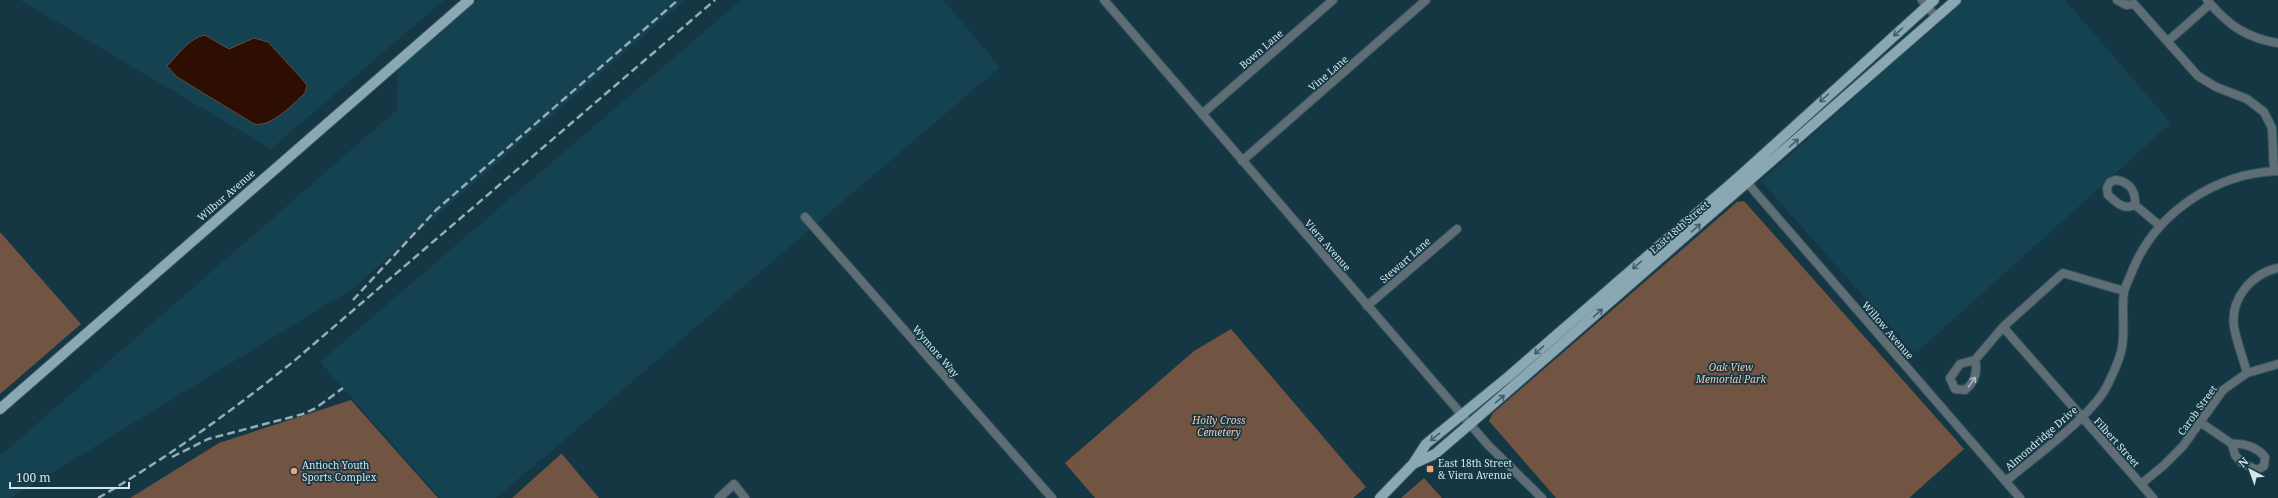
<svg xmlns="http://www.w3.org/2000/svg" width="2278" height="498" viewBox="0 0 2278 498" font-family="'Noto Serif',serif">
<rect width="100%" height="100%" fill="#153743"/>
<path fill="#154251" d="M20,0H444L271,149Z
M478,0H685L352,289L11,498H0V456L397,110L398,68Z
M741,0H943L1000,67L496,498H440L320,362Z
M1963,0H2065L2171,123L1915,354L1761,181Z"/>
<path fill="#725443" d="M1744,201L1964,449L1909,498H1556L1489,421L1493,413L1737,202Z
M0,232L81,324L0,394Z
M1231,329L1366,487L1353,498H1095L1065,463L1194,351Z
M351,400L438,498H130L219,443Z
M562,454L599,498H512L561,454Z
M1424,478L1442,498H1401Z"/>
<path fill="#2e0e00" stroke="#5f4e47" d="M205,35L229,49L254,38L268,42L302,79L307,85L305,93C293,104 271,128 254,124L177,77L167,66C178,55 189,38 205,35Z"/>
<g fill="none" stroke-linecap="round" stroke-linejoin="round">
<g stroke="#33535e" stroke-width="10">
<path id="minor" d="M1104,0L1488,445L1542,498
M1922,0L1936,17
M2117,0L2126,5L2134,4
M2207,0C2228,25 2246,38 2278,43
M2134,4L2198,76L2216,87L2247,99L2264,112L2272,128L2274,171
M2168,41L2210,4
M1202,114L1333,0
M1242,161L1426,0
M1744,179L2020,498
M2116,180C2130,182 2136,192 2135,205C2123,210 2117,203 2108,195L2107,188L2110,182Z
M2135,205L2159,225
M805,217L1052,498
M1367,306L1457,229
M2003,327L2153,498
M1975,360C1978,372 1975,382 1965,390L1955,389L1950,378L1960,364L1975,360L2003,327L2063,273L2124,291
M2247,373C2243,358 2237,343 2234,327C2230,299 2251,274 2278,268
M2200,422L2232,444L2235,455L2242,463L2257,470L2264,466L2265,457C2257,447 2244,443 2232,444
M2006,481C2033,458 2092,416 2107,386C2112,376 2118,363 2121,352C2126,334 2121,311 2124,292C2126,284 2130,277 2133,269C2157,212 2216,173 2278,171
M2141,484L2163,466L2183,446L2223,390L2247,373L2278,364
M719,498L734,484L745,498"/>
</g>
<g stroke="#33535e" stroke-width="12">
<path id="major" d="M0,409L469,0
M1413,464L1435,454L1470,424L1956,0
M1380,498L1413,464L1426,444L1508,377L1741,175L1934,0"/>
</g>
<use href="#minor" stroke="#5f6e74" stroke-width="8"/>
<use href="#major" stroke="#8aa8b4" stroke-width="10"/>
<path stroke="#95adb6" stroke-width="2.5" stroke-dasharray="8 4" stroke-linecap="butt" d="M353,300L436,210L678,0
M172,457L208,439L303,414L316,408L343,388
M98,498C167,458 232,411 294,361L715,0"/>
</g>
<defs><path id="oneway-shaft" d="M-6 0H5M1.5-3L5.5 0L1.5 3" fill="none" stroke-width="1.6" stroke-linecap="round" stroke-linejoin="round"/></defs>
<g stroke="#3e5f6b">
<use href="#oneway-shaft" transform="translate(1898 32) rotate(139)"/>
<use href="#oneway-shaft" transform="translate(1824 98) rotate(138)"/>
<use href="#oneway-shaft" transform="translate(1794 143) rotate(-41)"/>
<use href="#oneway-shaft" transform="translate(1696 228) rotate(-41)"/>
<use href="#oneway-shaft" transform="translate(1637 265) rotate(139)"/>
<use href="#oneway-shaft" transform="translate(1598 313) rotate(-41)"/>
<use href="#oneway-shaft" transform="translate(1539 350) rotate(139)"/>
<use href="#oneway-shaft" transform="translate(1500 399) rotate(-41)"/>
<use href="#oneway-shaft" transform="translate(1435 437) rotate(141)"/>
</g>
<use stroke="#aabbc2" href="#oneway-shaft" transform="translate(1972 382) rotate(-55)"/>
<g fill="#efa377" stroke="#153743" stroke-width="1.5">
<rect x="1426" y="465" width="8" height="8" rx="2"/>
<circle cx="294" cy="471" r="4"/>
</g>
<g text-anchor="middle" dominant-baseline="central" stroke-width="3.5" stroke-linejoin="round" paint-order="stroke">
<g font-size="10" fill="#d2e5ec" stroke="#153743">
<text transform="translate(1261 49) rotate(-41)">Bown Lane</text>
<text transform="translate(1328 73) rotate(-41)">Vine Lane</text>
<text transform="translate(226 195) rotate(-41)">Wilbur Avenue</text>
<text transform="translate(1679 227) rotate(-41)">East 18th Street</text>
<text transform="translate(1328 245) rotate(49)">Viera Avenue</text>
<text transform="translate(1405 260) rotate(-41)">Stewart Lane</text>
<text transform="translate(1888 330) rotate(49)">Willow Avenue</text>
<text transform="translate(936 351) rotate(49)">Wymore Way</text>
<text transform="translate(2197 410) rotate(-54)">Carob Street</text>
<text transform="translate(2041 438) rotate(-41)">Almondridge Drive</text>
<text transform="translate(2117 442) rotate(48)">Filbert Street</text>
</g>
<g font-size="10" font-style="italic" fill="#f5c6ac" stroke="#153743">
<text x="1731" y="367">Oak View<tspan x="1731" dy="12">Memorial Park</tspan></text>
<text x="1219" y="420">Holly Cross<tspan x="1219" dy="12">Cemetery</tspan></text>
</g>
<g font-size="10" fill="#d2e5ec" stroke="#153743" text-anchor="start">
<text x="1438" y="463">East 18th Street<tspan x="1438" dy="12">&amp; Viera Avenue</tspan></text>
<text x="302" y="465">Antioch Youth<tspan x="302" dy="12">Sports Complex</tspan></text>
</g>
</g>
<g transform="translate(2250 470) rotate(319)" stroke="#153743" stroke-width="3" paint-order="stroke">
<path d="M0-3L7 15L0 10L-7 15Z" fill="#d2e5ec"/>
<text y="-6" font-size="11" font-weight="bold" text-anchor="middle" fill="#d2e5ec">N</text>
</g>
<path d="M10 482v6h119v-6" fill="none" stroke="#d2e5ec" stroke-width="2"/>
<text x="16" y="482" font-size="12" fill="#d2e5ec" stroke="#153743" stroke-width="3" paint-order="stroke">100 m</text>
</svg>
